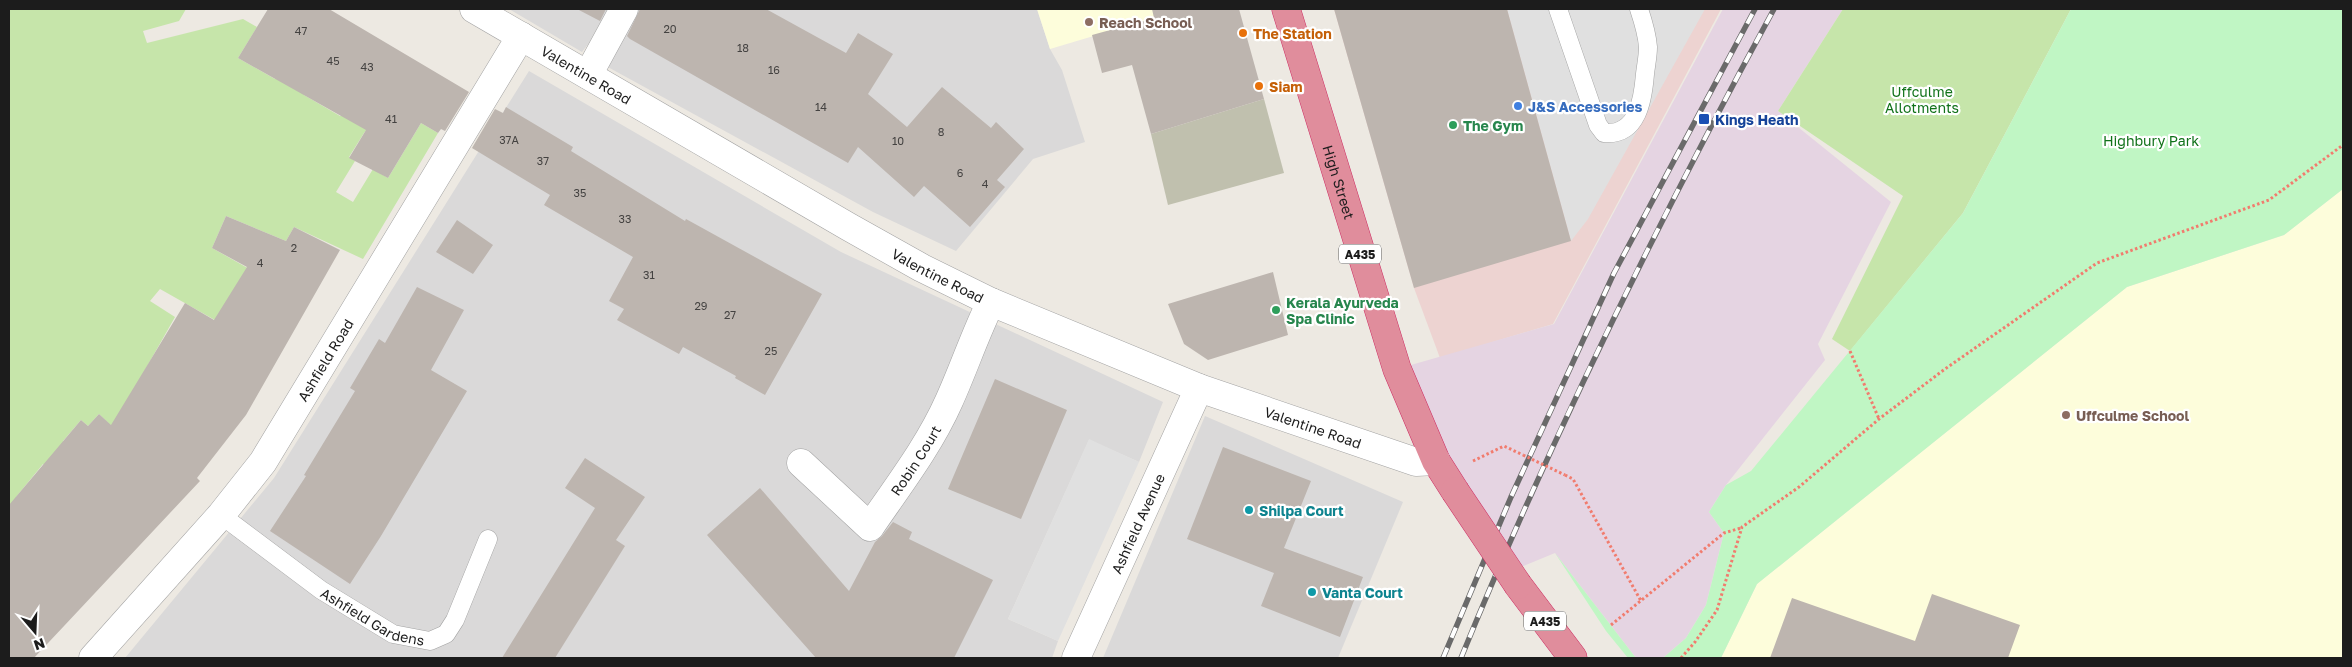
<svg xmlns="http://www.w3.org/2000/svg" width="2352" height="667" viewBox="0 0 2352 667" font-family="'Golos Text',sans-serif">
<rect width="100%" height="100%" fill="#ede9e2"/>
<path fill="#dad9d9" d="M509,9H608L589,43L582,52Z
M635,9H1037L1050,49L1062,70L1085,142L1033,159L956,251L873,212L606,66Z
M529,71L841,252L1163,402L1139,462L1089,440L1008,619L1058,641L1052,658H125L274,478Z
M1205,416L1403,502L1338,658H1103Z"/>
<path fill="#edd3d1" d="M1334,9H1721L1553,324L1440,358L1414,288Z"/>
<path fill="#e5d4e2" d="M1723,9H1843L1778,111L1891,202L1818,344L1825,360L1726,485L1709,512L1724,533L1706,605L1686,638L1663,658H1636L1555,553L1509,572L1397,369L1554,324Z"/>
<path fill="#fdfddb" d="M1037,9H1184L1050,49Z
M2343,189V658H1721L1757,584L2127,287L2284,235Z"/>
<path fill="#c0c0ae" d="M1264,99L1284,173L1168,205L1151,134Z"/>
<path fill="#c6e5aa" d="M9,9H186L179,21L143,31L147,43L243,19L257,27L238,58L275,79L294,47L304,95L340,116L388,103L364,133L349,157L355,161L336,192L353,202L373,169L388,178L421,123L438,133L363,259L294,227L286,241L226,216L212,248L262,276L229,328L160,289L150,301L175,317L141,377L144,457L99,414L88,426L81,420L63,441L113,489L92,508L43,464L16,497L61,540L13,553L9,549Z
M1843,9H2071L1963,213L1850,351L1832,339L1903,196L1778,111Z"/>
<path fill="#c0f6c4" d="M2071,9H2343V189L2284,235L2127,287L1757,584L1721,658H1663L1686,638L1706,605L1724,533L1709,512L1726,485L1751,471L1963,213Z
M1555,553L1636,658H1628L1606,631Z"/>
<path fill="#e0e0e0" d="M1507,9H1705L1588,219L1571,241Z
M1089,439L1139,462L1058,641L1008,619Z"/>
<path fill="#bdb5af" d="M268,9H329L469,92L445,131L441,129L438,133L421,123L388,178L349,158L366,130L238,58Z
M577,9H606L600,21Z
M640,9H766L846,53L858,33L893,54L868,94L907,127L942,87L991,128L996,122L1024,149L997,180L1005,187L970,227L924,186L914,197L858,147L848,163L630,39L627,36Z
M1152,9H1239L1264,99L1151,134L1132,65L1102,73L1092,35L1154,18Z
M1334,9H1507L1571,241L1414,288Z
M506,107L573,147L571,151L685,221L686,219L822,294L765,395L735,378L736,376L683,347L679,354L617,320L624,309L609,301L633,257L544,205L550,195L472,148L495,109L503,113Z
M226,216L286,241L294,227L340,250L246,415L197,478L200,481L34,658H9V505L81,420L88,426L99,414L111,425L185,303L214,320L247,267L212,248Z
M457,220L493,245L473,274L436,252Z
M1273,272L1288,335L1208,360L1184,344L1168,304Z
M417,287L464,310L431,370L467,391L381,536L350,584L270,531L306,476L304,475L355,391L350,388L379,339L385,343Z
M995,379L1067,410L1021,519L948,489Z
M1223,447L1311,481L1284,548L1363,577L1340,637L1261,606L1274,573L1187,539Z
M585,458L645,497L616,540L625,546L555,658H502L595,508L565,488Z
M760,488L849,591L875,542L882,536L893,522L912,532L909,539L993,580L954,658H816L707,535Z
M1932,594L2020,625L2008,658H1770L1792,598L1915,641Z"/>
<g fill="none" stroke-linecap="round" stroke-linejoin="round">
<g stroke="#a3a3a3" stroke-width="19">
<g id="lane">
<path d="M1558,9L1598,125L1604,133C1638,136 1643,99 1645,74C1646,65 1648,56 1648,47C1647,33 1643,21 1639,9"/>
<path id="s1" d="M221,515L321,590L393,634L430,641L446,634L455,620L488,539"/>
</g>
</g>
<g stroke="#a3a3a3" stroke-width="29">
<g id="street">
<path id="s2" d="M474,9L849,227L922,268L991,302L1199,388L1416,462L1436,461"/>
<path d="M588,75L624,9"/>
<path id="s3" d="M801,463L870,527C898,486 929,446 949,401C964,368 975,334 991,302"/>
<path id="s4" d="M93,658L221,515L263,462L521,36"/>
<path id="s5" d="M1076,658L1199,388"/>
</g>
</g>
<g stroke="#cc2d63" stroke-width="29">
<g id="highway">
<path id="s6" d="M1286,9L1397,369L1436,461L1455,491"/>
<path d="M1518,585L1573,658"/>
</g>
</g>
<path stroke="#f17c6e" stroke-width="3" stroke-dasharray="2.5 2.5" stroke-linecap="butt" d="M1850,351L1879,419
M1473,461L1504,446L1523,455
M1565,475L1573,479L1641,601
M1611,625L1724,533L1741,528
M1681,658L1695,642L1717,610L1742,527L1799,487L1879,419L1945,369L2097,263L2269,200L2343,145"/>
<use href="#lane" stroke="#fff" stroke-width="18"/>
<use href="#street" stroke="#fff" stroke-width="28"/>
<use href="#highway" stroke="#e08d9c" stroke-width="28"/>
<g stroke="#6a6a6a" stroke-width="5.5">
<path id="rail" d="M1443,658L1511,497L1614,273L1755,9
M1461,658C1552,435 1659,220 1774,9"/>
</g>
<use href="#rail" stroke="#fff" stroke-width="4" stroke-dasharray="11" stroke-linecap="butt"/>
<g stroke="#cc2d63" stroke-width="29" stroke-linecap="butt">
<path id="highway-bridge" d="M1455,491L1518,585"/>
</g>
<path stroke="#f17c6e" stroke-width="3" stroke-dasharray="2.5 2.5" stroke-linecap="butt" d="M1523,455L1565,475"/>
<use href="#highway-bridge" stroke="#e08d9c" stroke-width="28"/>
</g>
<g fill="#8d6e63" stroke="#fff" stroke-width="2">
<circle cx="1089" cy="22" r="5"/>
<circle cx="2066" cy="415" r="5"/>
</g>
<g fill="#e8710a" stroke="#fff" stroke-width="2">
<circle cx="1243" cy="33" r="5"/>
<circle cx="1259" cy="86" r="5"/>
</g>
<circle fill="#3f7fe0" stroke="#fff" stroke-width="2" cx="1518" cy="106" r="5"/>
<rect fill="#1a4fb4" stroke="#fff" stroke-width="2" x="1698" y="113" width="12" height="12" rx="2.5"/>
<g fill="#2e9e5b" stroke="#fff" stroke-width="2">
<circle cx="1453" cy="125" r="5"/>
<circle cx="1276" cy="310" r="5"/>
</g>
<g fill="#0f9aa8" stroke="#fff" stroke-width="2">
<circle cx="1249" cy="510" r="5"/>
<circle cx="1312" cy="592" r="5"/>
</g>
<g text-anchor="middle" dominant-baseline="central" stroke-width="4.5" stroke-linejoin="round" paint-order="stroke">
<g font-size="11" fill="#444241">
<text x="670" y="28">20</text>
<text x="301" y="30">47</text>
<text x="743" y="47">18</text>
<text x="333" y="60">45</text>
<text x="367" y="66">43</text>
<text x="774" y="69">16</text>
<text x="821" y="106">14</text>
<text x="391" y="118">41</text>
<text x="941" y="131">8</text>
<text x="509" y="139">37A</text>
<text x="898" y="140">10</text>
<text x="543" y="160">37</text>
<text x="960" y="172">6</text>
<text x="985" y="183">4</text>
<text x="580" y="192">35</text>
<text x="625" y="218">33</text>
<text x="294" y="247">2</text>
<text x="260" y="262">4</text>
<text x="649" y="274">31</text>
<text x="701" y="305">29</text>
<text x="730" y="314">27</text>
<text x="771" y="350">25</text>
</g>
<g fill="#fff" stroke="#606060" stroke-width="1">
<rect x="1339" y="244.5" width="42" height="19" rx="4"/>
<rect x="1524" y="611.5" width="42" height="19" rx="4"/>
</g>
<g font-size="12" font-weight="bold" fill="#1c1c1c">
<text x="1360" y="254">A435</text>
<text x="1545" y="621">A435</text>
</g>
<g font-size="14" font-weight="bold" fill="#785e54" stroke="#fff" text-anchor="start">
<text x="1099" y="22">Reach School</text>
<text x="2076" y="415">Uffculme School</text>
</g>
<g font-size="14" font-weight="bold" fill="#c56008" stroke="#fff" text-anchor="start">
<text x="1253" y="33">The Station</text>
<text x="1269" y="86">Siam</text>
</g>
<g font-size="14" fill="#1c1c1c" stroke="#fff">
<text stroke="none"><textPath href="#s2" startOffset="130">Valentine Road</textPath></text>
<text stroke="none"><textPath href="#s6" startOffset="181">High Street</textPath></text>
<text stroke="none"><textPath href="#s2" startOffset="535">Valentine Road</textPath></text>
<text stroke="none"><textPath href="#s4" startOffset="379">Ashfield Road</textPath></text>
<text stroke="none"><textPath href="#s2" startOffset="940">Valentine Road</textPath></text>
<text stroke="none"><textPath href="#s3" startOffset="175">Robin Court</textPath></text>
<text stroke="none"><textPath href="#s5" startOffset="148">Ashfield Avenue</textPath></text>
<text stroke="none"><textPath href="#s1" startOffset="184">Ashfield Gardens</textPath></text>
</g>
<g font-size="14" fill="#11721a" stroke="#fff">
<text x="1922" y="91">Uffculme<tspan x="1922" dy="16">Allotments</tspan></text>
<text x="2151" y="140">Highbury Park</text>
</g>
<g font-size="14" font-weight="bold" fill="#366cbe" stroke="#fff" text-anchor="start">
<text x="1528" y="106">J&amp;S Accessories</text>
</g>
<g font-size="14" font-weight="bold" fill="#164399" stroke="#fff" text-anchor="start">
<text x="1715" y="119">Kings Heath</text>
</g>
<g font-size="14" font-weight="bold" fill="#27864d" stroke="#fff" text-anchor="start">
<text x="1463" y="125">The Gym</text>
<text x="1286" y="302">Kerala Ayurveda<tspan x="1286" dy="16">Spa Clinic</tspan></text>
</g>
<g font-size="14" font-weight="bold" fill="#0d838f" stroke="#fff" text-anchor="start">
<text x="1259" y="510">Shilpa Court</text>
<text x="1322" y="592">Vanta Court</text>
</g>
</g>
<rect width="2352" height="667" fill="none" stroke="#1c1c1c" stroke-width="20"/>
<g transform="translate(35 632) rotate(161)" stroke="#ffffff" stroke-width="4" paint-order="stroke">
<path d="M0-4L9 19L0 12L-9 19Z" fill="#1c1c1c"/>
<text y="-8" font-size="14" font-weight="bold" text-anchor="middle" fill="#1c1c1c">N</text>
</g>
</svg>
